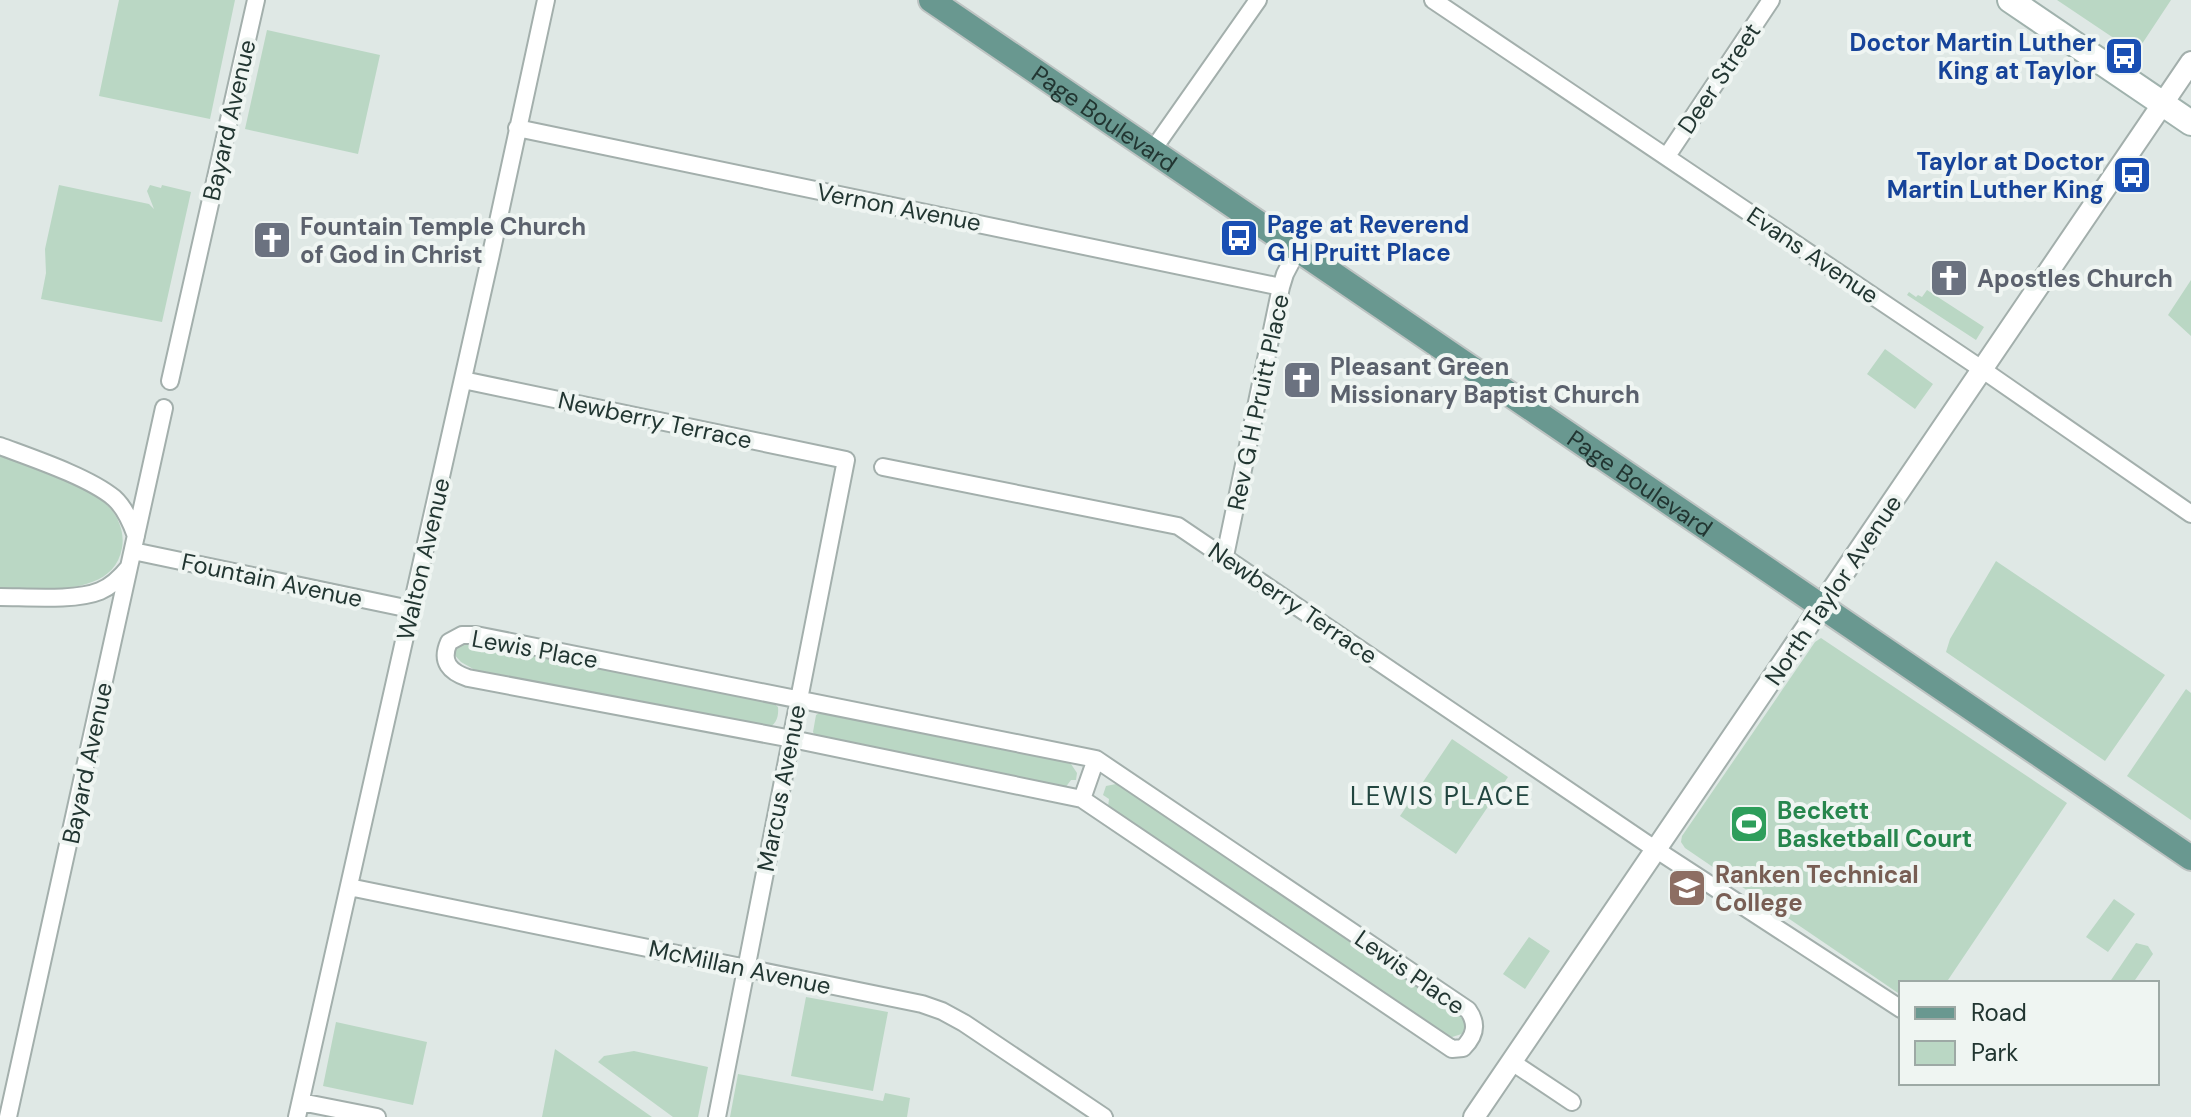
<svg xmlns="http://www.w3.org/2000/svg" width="2191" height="1117" viewBox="0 0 2191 1117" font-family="'DM Sans',sans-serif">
<rect width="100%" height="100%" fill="#dfe8e5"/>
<path fill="#bad7c4" d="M119,0H235L210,119L99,96Z
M2057,0H2171L2136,53Z
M267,30L380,55L358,154L245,129Z
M59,185L149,204L154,209L147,191L150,185L161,188L162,185L191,192L162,322L41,299L46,273L45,249Z
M2191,280V336L2168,315Z
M1927,290L1984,327L1976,340L1907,295L1909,292L1916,297L1918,295L1922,297Z
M1885,349L1933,384L1915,409L1867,374Z
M0,456C31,467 81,483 106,504C118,515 125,532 122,548C113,599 38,588 0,588Z
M1996,561L2165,675L2105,761L1946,652L1950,639Z
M1821,638L2067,803L1946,983H1901V995L1685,848L1681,842L1682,836L1800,664L1815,642Z
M469,641L771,701L778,707C779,717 776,726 766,728L475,670L461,662L451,651Z
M2186,689L2191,693V820L2127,776Z
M821,712L1069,761L1077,773L1076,780H1071L1065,788L816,737L813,732L816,715Z
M1452,739L1508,777L1456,854L1400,816Z
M1121,783L1459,1013L1464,1021L1465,1033L1452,1037L1442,1034L1108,807L1109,799L1103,795L1106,786Z
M2114,899L2135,914L2108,952L2086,937Z
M1529,937L1550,951L1525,989L1503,974Z
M2136,943L2148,946L2153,954L2133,983H2109Z
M806,997L888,1012L873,1091L791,1076Z
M336,1022L427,1042L413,1105L323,1086Z
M555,1049L652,1117H542Z
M634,1051L708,1067L698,1117H673L598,1062L604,1056Z
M738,1074L883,1101L885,1093L910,1098L907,1117H730Z"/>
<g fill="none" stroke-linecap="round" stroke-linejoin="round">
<g stroke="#a3afac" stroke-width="20">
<path id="minor" d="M1433,0L1983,370L2191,514
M517,128L1281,287
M1152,151L1258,0
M1667,156L1771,0
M463,380L846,460L717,1117
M170,381L256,0
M0,446C32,458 89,477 114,498C125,508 131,522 136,536
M883,467L1178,526L1646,843L1901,1009
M133,551L410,609
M1225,556L1281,287L1285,274L1298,249
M0,597C27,597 76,601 100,591C112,586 121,577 129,567
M462,635H476L1096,759L1468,1010C1478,1024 1475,1036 1463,1048L1452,1049L1082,799L792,739L468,678C450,672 440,662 449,642Z
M1082,799L1096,759
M349,887L922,1004L942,1011L964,1023L1104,1117
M1512,1062L1572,1102
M301,1102L377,1117
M8,1117L164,408
M297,1117L491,254L546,0"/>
</g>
<g stroke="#a3afac" stroke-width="24">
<path id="tertiary" d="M1474,1117L2191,62"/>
</g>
<g stroke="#a0b2ad" stroke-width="28">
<path id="secondary" d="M2010,0L2191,123"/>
</g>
<g stroke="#bdc3c2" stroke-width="28">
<g id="primary">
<path id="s1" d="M931,0L2191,858"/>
</g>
</g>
<use href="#minor" stroke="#fff" stroke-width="16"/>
<use href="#tertiary" stroke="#fff" stroke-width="20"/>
<use href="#secondary" stroke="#fff" stroke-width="24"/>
<use href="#primary" stroke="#699890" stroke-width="24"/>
</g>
<defs>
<g id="bus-square" transform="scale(2)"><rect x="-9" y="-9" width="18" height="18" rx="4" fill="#1a4fb4" stroke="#eff5f2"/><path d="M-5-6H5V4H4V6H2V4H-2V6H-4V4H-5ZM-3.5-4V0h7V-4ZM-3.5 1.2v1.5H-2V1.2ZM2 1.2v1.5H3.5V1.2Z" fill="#fff"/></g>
<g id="church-square" transform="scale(2)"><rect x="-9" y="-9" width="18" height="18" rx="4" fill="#6b7280" stroke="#eff5f2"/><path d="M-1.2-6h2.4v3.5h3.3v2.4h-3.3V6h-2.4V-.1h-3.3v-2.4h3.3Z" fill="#fff"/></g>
<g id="stadium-square" transform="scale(2)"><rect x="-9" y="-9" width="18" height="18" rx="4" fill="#2e9e5b" stroke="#eff5f2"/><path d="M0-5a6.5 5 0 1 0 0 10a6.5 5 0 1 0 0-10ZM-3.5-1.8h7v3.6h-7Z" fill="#fff"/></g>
<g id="university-square" transform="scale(2)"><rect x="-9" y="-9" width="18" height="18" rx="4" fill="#8d6e63" stroke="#eff5f2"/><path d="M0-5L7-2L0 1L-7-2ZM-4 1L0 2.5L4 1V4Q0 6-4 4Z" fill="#fff"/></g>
</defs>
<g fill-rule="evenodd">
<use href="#bus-square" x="2124" y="56"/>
<use href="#bus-square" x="2132" y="175"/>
<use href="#bus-square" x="1239" y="238"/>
<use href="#church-square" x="272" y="240"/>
<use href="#church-square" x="1949" y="278"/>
<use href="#church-square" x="1302" y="380"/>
<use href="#stadium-square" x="1749" y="824"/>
<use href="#university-square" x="1687" y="888"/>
</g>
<g text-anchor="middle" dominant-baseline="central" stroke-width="8" stroke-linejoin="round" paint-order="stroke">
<g font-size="24" font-weight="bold" fill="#164399" stroke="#eff5f2" text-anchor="end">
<text x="2096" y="42">Doctor Martin Luther<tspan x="2096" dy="28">King at Taylor</tspan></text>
<text x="2104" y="161">Taylor at Doctor<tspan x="2104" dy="28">Martin Luther King</tspan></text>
<text x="1267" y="224" text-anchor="start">Page at Reverend<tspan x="1267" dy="28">G H Pruitt Place</tspan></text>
</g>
<g font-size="24" fill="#223632" stroke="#eff5f2">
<text transform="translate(1719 78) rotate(-56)">Deer Street</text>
<text stroke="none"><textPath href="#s1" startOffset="210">Page Boulevard</textPath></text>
<text transform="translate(229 120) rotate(-77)">Bayard Avenue</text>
<text transform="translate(899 207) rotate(11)">Vernon Avenue</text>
<text transform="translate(1813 255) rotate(34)">Evans Avenue</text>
<text transform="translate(1258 402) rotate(-78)">Rev G H Pruitt Place</text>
<text transform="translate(655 420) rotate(12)">Newberry Terrace</text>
<text stroke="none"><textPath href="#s1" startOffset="858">Page Boulevard</textPath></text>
<text transform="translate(423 559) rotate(-77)">Walton Avenue</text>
<text transform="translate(272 580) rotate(12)">Fountain Avenue</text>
<text transform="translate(1833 590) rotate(-56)">North Taylor Avenue</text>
<text transform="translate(1293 603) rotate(34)">Newberry Terrace</text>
<text transform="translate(535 649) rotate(10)">Lewis Place</text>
<text transform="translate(87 763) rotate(-78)">Bayard Avenue</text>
<text transform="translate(781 788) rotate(-79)">Marcus Avenue</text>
<text transform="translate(740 967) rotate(12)">McMillan Avenue</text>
<text transform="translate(1410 972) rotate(35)">Lewis Place</text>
</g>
<g font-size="24" font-weight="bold" fill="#5b616d" stroke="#eff5f2" text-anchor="start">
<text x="300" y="226">Fountain Temple Church<tspan x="300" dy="28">of God in Christ</tspan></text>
<text x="1977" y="278">Apostles Church</text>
<text x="1330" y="366">Pleasant Green<tspan x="1330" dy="28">Missionary Baptist Church</tspan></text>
</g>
<g font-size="24" font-weight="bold" fill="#27864d" stroke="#eff5f2" text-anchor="start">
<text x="1777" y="810">Beckett<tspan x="1777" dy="28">Basketball Court</tspan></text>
</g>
<g font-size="24" font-weight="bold" fill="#785e54" stroke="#eff5f2" text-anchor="start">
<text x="1715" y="874">Ranken Technical<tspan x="1715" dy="28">College</tspan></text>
</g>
<g font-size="26" letter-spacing="2" fill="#21453f" stroke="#eff5f2">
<text x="1441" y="796">LEWIS PLACE</text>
</g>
</g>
<rect x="1899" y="981" width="260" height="104" fill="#eff5f2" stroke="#9da9a5" stroke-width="2"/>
<rect x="1915" y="1007" width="40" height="12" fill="#699890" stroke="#9da9a5" stroke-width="2"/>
<text x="1971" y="1021" font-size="24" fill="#223632">Road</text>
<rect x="1915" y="1041" width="40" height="24" fill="#bad7c4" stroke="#9da9a5" stroke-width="2"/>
<text x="1971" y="1061" font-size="24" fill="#223632">Park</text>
</svg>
